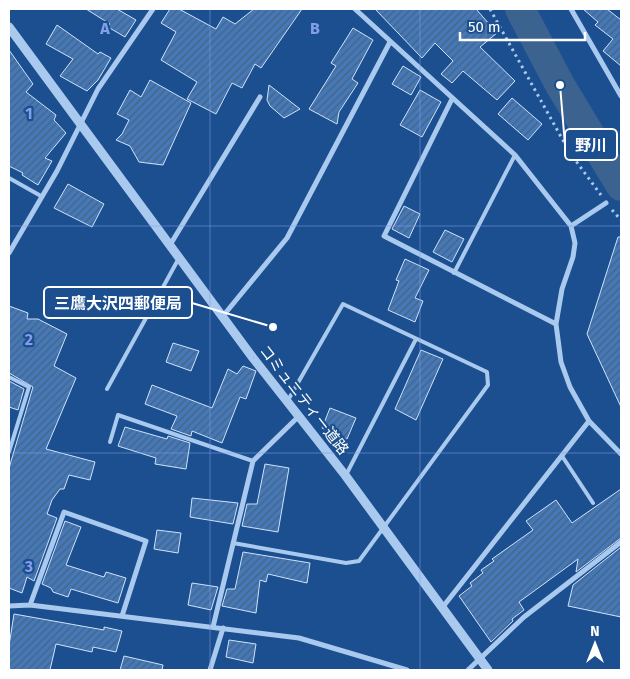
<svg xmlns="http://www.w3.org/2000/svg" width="630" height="679" viewBox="0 0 630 679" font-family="'Fira Sans','Noto Sans JP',sans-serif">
<defs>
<pattern id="building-hatch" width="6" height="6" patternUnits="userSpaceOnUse" patternTransform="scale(1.25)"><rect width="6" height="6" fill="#4478b7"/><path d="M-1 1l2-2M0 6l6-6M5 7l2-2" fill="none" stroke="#486282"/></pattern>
</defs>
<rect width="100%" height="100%" fill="#1b4f8f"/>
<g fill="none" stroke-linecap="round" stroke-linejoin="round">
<path stroke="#3c6290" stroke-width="30" d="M520,9L560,85L621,186"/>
</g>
<path fill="url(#building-hatch)" stroke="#cfe3fa" d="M86,9H117L136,20L125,37L108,27L110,24Z
M170,9H179L216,29L223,17L235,24L254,9H302L261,68L255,64L242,88L232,83L216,114L187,99L197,82L161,60L176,32L161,23Z
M375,9H476L497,33L480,47L515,81L497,100L463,71L452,83L441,74L453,61L435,43L422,58Z
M583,9H607L621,20V66L603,51L613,39L595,25L598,22Z
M57,25L98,54L100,52L111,58L98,80L87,91L60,76L73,59L46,44Z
M353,28L373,40L352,79L358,83L339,112L337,124L309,109L336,66L331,63Z
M9,50L33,84L26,92L56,115L54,120L66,133L45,158L52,161L38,185L22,175L23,173L9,166Z
M403,66L421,77L411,95L392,84Z
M150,80L191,103L163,165L139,162L130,146L116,140L122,134L129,120L117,114L130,90L141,97Z
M269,85L300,109L284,118L270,106L267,100Z
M420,90L441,102L422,137L400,125Z
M512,98L542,124L528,140L498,114Z
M68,184L104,204L92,227L54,208Z
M404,206L420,214L409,238L392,229Z
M445,230L464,239L452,262L433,252Z
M618,237H621V407L587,334Z
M405,259L429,270L415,298L423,301L415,322L388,310L399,281L396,280Z
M9,306L28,313L27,319H38L67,334L54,366L76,378L46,449L95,462L90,480L69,475L64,489H60L52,500L47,514L57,518L34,581L27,577L22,593L9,588V468L33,387L9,373Z
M173,343L199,351L191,371L166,362Z
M421,350L443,359L416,420L395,409Z
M243,366L256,371L246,399L240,397L222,443L192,431L191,436L171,429L177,416L145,404L152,385L212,408L228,369L237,374Z
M9,381L24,389L18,410L9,407Z
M330,408L356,418L347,439L322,428Z
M125,427L167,439L168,436L190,443L186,469L155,464L156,458L118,446Z
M265,464L289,468L278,532L242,526L247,504H257Z
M621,489V538L576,572L578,559L519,602L524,610L512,619L513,621L491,642L459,596L472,586L470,583L483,573L481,570L494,561L492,559L533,530L526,521L556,500L572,523Z
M192,498L238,503L233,524L190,517Z
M65,521L81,527L66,565L104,577L106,572L126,578L118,603L71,589L68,597L53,592L51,588L42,584Z
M157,530L181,533L178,553L154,549Z
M621,547V617L568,606L573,585Z
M243,552L310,563L307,583L268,574L266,582L260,580L256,613L222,606L227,589H235Z
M192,583L218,587L211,610L188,605Z
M14,614L104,630V627L122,631L116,652L93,647L92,652L56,644L50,670H9V646Z
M229,640L256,644L253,663L226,657Z
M124,656L163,665L162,670H120Z"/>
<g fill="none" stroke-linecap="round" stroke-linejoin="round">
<path stroke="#a9c9ee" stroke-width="3" stroke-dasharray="2.5 4" stroke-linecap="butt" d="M490,9L570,153L601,195
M612,210L621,220"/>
<path stroke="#a9c9ee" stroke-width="4" d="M9,178L41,196
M454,273L515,155
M9,377L29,387L9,452
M107,389L179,258
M110,442L118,415L253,461
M562,456L593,503
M346,475L416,339
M233,543L346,563L359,561L488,385L487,372L343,304L287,402"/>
<path stroke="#a9c9ee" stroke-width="5" d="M355,9L515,155L571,226L575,243L573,257L562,289L556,324L561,362L570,387L589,421L621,454
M571,9L621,96
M452,99L384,236L556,324
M571,226L606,203
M170,245L260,97
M9,253L57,171L98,89L153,9
M223,316L287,238L390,42
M30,605L64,512L146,541L122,616
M9,606L30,605L299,638L407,670
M442,608L589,421
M213,627L253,461L298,417
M210,670L223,628
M468,670L524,617L621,542"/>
<path stroke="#a9c9ee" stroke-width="9" d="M9,27L253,358L345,475L488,670"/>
</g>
<path fill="none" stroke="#839eea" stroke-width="1" stroke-opacity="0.55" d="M210,9V670M420,9V670M9,226H621M9,453H621"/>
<g text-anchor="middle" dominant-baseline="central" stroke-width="4.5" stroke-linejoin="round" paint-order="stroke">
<g font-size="15" fill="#fff" stroke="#1b4f8f">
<text transform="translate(304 400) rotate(52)">コミュニティー道路</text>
</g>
</g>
<g font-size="16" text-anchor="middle" font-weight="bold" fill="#839eea" stroke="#1b4f8f" stroke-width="4.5" stroke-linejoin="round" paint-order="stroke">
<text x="105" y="34">A</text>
<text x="315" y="34">B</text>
<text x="29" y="119">1</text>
<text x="29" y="345">2</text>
<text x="29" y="572">3</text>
</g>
<path fill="none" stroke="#fff" stroke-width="2" d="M560 85L565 145M273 327L192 303"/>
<g fill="#fff" stroke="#1b4f8f" stroke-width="2">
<circle cx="560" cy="85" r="5"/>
<circle cx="273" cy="327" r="5"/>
</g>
<g fill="#1b4f8f" stroke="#fff" stroke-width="2">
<rect x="565" y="129" width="52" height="31" rx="5"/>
<rect x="44" y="287" width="148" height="31" rx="5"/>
</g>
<g font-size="16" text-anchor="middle" font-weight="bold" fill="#fff">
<text x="591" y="151">野川</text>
<text x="118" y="309">三鷹大沢四郵便局</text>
</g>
<rect width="630" height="679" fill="none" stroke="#ffffff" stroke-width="20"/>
<g transform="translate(595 644)" stroke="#1b4f8f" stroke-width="4" paint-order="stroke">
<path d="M0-4L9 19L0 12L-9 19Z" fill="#ffffff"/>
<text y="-8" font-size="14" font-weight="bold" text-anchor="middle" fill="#ffffff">N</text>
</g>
<path d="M460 32v8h125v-8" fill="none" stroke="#ffffff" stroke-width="2.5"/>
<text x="468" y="32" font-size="15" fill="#ffffff" stroke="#1b4f8f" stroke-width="4" paint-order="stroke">50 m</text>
</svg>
